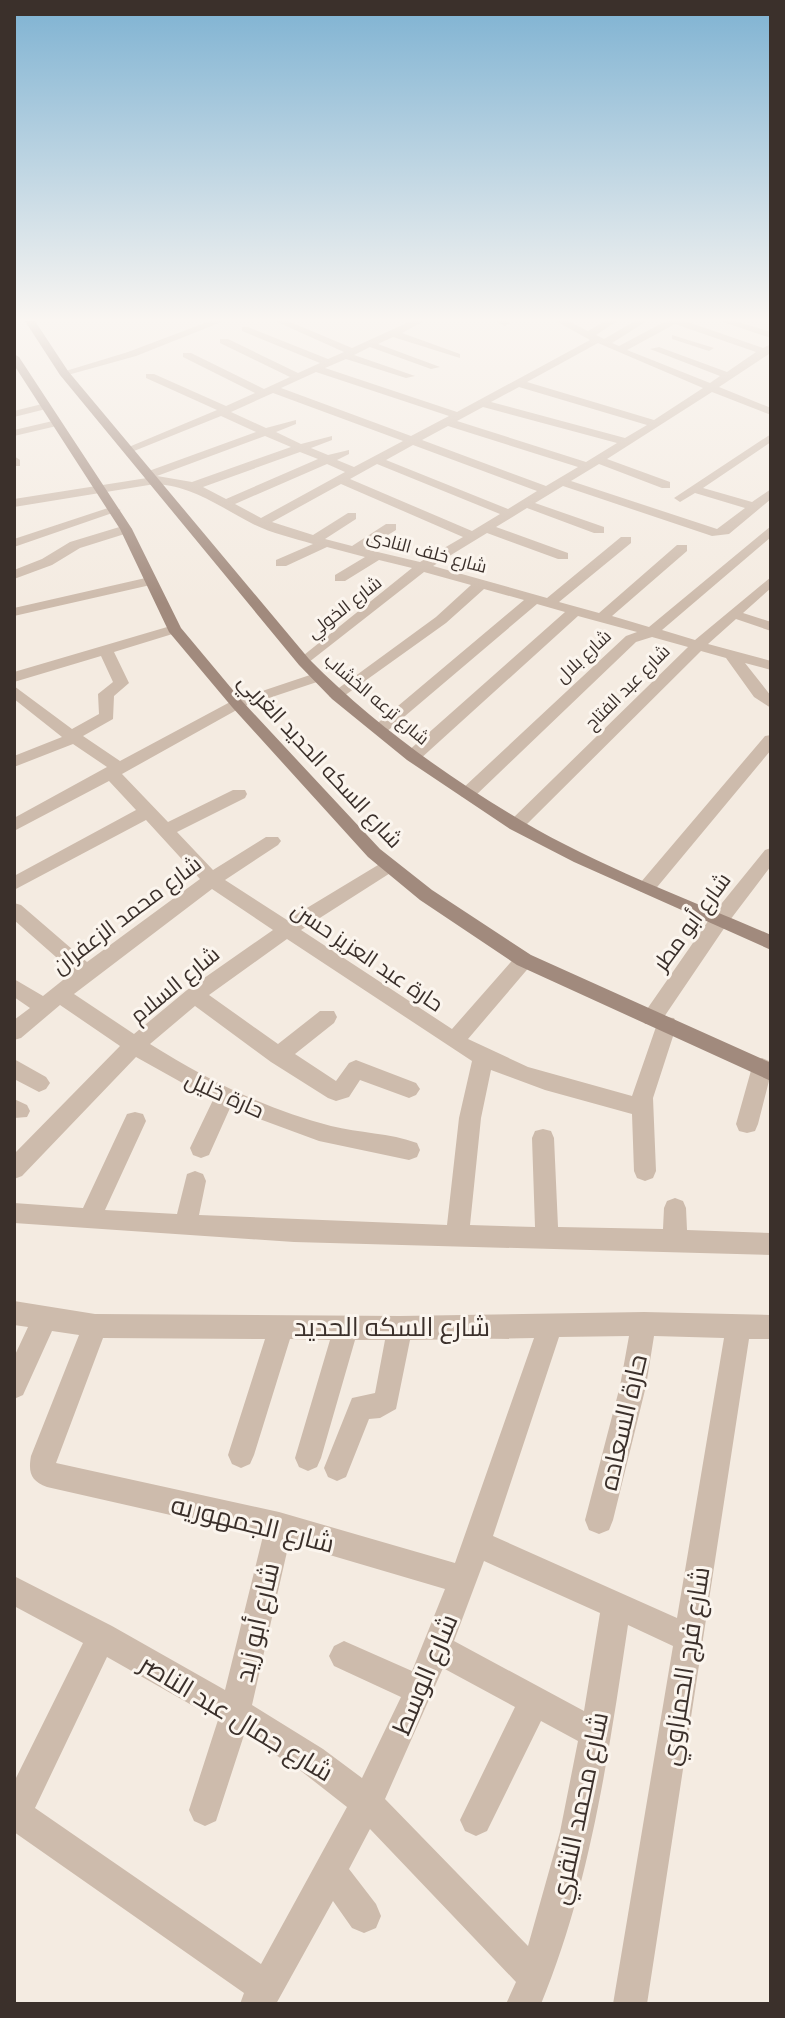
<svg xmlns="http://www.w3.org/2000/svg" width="785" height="2018" viewBox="0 0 785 2018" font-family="'IBM Plex Sans',Cairo,sans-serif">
<rect width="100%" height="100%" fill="#f4ebe1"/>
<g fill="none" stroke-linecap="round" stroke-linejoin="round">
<path fill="#cdbbac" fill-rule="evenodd" d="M210,321H224L136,356L64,376L59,373L128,352Z
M275,321H288L352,348L411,321H424L402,333L460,354V358L393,337L378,344L440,367L431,369L370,347L354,355L415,376L406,378L346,359L325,368L457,412L590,340L556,321H568L588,331L605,321H617L596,335L604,339L635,321H647L612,343L619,346L666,321H685L763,348L771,344L769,354L719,387L771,408V415L712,392L607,459L670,482V488H662L599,464L571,481L717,529L745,508L695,493L680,502L674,498L771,434V442L703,488L752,502L771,489V499L729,534L712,536L563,486L535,503L604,527V533H594L527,508L496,527L568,553V559H558L487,533L433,566L547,598L621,537H631V543L559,602L599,613L677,545H687V551L612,616L649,627L771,526V537L662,630L695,640L771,577V588L743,613L771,622V631L736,619L708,644L771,661V670L745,663L771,696V708L754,697L726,658L701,651L522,829L516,831L507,825L510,821L688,647L652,637L636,642L474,797H462L460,793L462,789L626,636L637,632L578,616L419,760L413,761L405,756L407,752L565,612L537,604L385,733L379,735L371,730L373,727L524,600L484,589L446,623L337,701L329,696L332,693L436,617L471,585L424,572L304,666L297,662L299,659L412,568L379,560L345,581H335V575L365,557L327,547L286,566H276V560L313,544C293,538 271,533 253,524C220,507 193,486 155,484L14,507V499L147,478L144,475L146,472L256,432L221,416L134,451L124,449L217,410L146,378V374H154L226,406L255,393L183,357V353H191L264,389L290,377L220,343V339H228L298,373L320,363L242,331V327H248L328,359L344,352ZM675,324L756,352L727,372L659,347L650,349L720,376L710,383L627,350ZM598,343L703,388L654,420L527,382ZM316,372L449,416L411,436L281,388ZM519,387L647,425L625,438L491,402ZM273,393L403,441L354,467L337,460L349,454V450L328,455L311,448L332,440V436L301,444L276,432L296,424V420L266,428L231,412ZM483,407L617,443L586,462L457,421ZM448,426L578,467L546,486L422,440ZM265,436L291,447L192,482L157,476ZM413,445L537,491L508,509L386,460ZM300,452L318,459L226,499L203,487ZM327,464L345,472L261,518L235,504ZM377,464L500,514L472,531L350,479ZM341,484L463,537L420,562L365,549L396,530V524H386L352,546L325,539L356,519V513H348L313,535L272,522Z
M495,321H508L510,323L505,326Z
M720,321H735L771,332V338Z
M672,335L714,348L709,351L672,339Z
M46,403L50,404V408L14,417V411Z
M57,420L61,421V425L14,436V430Z
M14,456L20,460V466H14Z
M111,507L121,510L14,547V539Z
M126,525L132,529L131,532L80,548L52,565L14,579V570L42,559L70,542Z
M150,577L155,578V584L14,616V608Z
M174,625L179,626V632L114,652L129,683L114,696L113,719L83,736L120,761L232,701L313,674H323V680L242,707L122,774L168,822L233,790H245L247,794L245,798L177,832L213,870L266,837H278L281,841L278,845L225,880L287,920L383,862H395L398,866L395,870L301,930L452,1029L517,955H531L534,960L531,965L468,1039L528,1067L632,1096L657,1024H645L642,1018L645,1012L713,914L765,850L771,848V866L727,924L664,1017L674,1018L677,1024L653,1098L656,1171L653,1178L645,1181L637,1178L634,1171L632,1114L545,1090L491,1070L481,1118L470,1225L535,1227L532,1138L535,1131L543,1129L551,1131L554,1138L558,1227L663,1229L664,1208L667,1201L675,1198L683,1201L686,1208L687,1230L771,1233V1255L294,1242L14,1223V1203L83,1208L127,1114L135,1112L143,1114L146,1121L105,1210L177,1214L187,1174L195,1171L203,1174L206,1181L199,1215L447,1225L459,1118L472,1061L287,939L209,995L278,1044L320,1011H334L337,1017L334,1023L295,1054L336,1081L349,1063L356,1060L416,1083L420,1089L416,1095L409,1098L360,1080L349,1097L336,1101L328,1098L271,1062L195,1006L150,1044C206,1079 267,1110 331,1126C359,1133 390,1133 417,1143L420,1150L417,1157L409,1160L319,1141L230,1108L209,1155L201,1158L193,1155L190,1148L213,1100L136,1057L22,1176L14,1179V1154L120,1046L60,1005L21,1038L14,1040V1020L30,1008L14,997V979L43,996L73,972L14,920V903L21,905L87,962L200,879L146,820L14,890V876L136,810L109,781L14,831V818L107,767L73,744L14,767V756L62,737L14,699V686L72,729L99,714L98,694L113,682L101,656L14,682V672ZM212,889L273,930L187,990L134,1034L74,994Z
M771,735V750L653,892H641L638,887L641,882L765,736Z
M762,1058L769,1061L771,1073L758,1124L755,1131L747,1133L739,1131L736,1124L752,1067L755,1061Z
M14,1059L46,1077L50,1083L46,1089L39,1092L14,1079Z
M14,1099L27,1105L30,1111L27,1117L14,1118Z
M14,1301L95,1314L400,1316L644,1312L771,1315V1339H749L647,2004H613L673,1646L628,1625C609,1752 590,1886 541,2004H506L516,1982L370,1829L349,1869L376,1904L381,1916L376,1928L364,1933L352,1928L333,1901L276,2004H240L244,1993L14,1832V1782L83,1643L14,1606V1576L112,1626L225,1690L263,1536L47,1487C31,1481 28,1473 31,1456L79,1335L52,1331L23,1395L14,1399V1357L28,1327L14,1325ZM629,1336L620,1386L585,1520L589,1530L599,1534L609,1530L613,1520L646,1386L654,1336L724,1338L677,1618L493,1536L559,1337ZM103,1338L265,1339L228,1455L232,1464L241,1468L250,1464L254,1455L290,1339L330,1340L295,1458L299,1467L308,1471L317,1467L321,1458L355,1340H385L375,1393L352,1398L324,1468L328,1477L337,1481L346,1477L369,1419L380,1418L396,1409L410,1340L534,1338L455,1563L279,1512L56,1463ZM289,1543L445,1589L412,1671L344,1641L334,1646L329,1656L334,1666L401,1697L362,1778L323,1749L252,1705ZM484,1561L600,1613L584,1711L454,1641ZM107,1657L218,1720L189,1810L194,1821L205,1826L216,1821L244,1735L301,1771L347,1807L261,1964L35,1808ZM443,1668L515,1707L460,1820L465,1831L476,1836L487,1831L541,1721L578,1741L560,1832L528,1946L385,1799Z"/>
<path fill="#a18a7d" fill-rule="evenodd" d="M25,321H35L68,371L309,659C371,722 446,776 522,821C600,867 688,899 771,935V950L574,862L510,829L407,760L332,699L299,665L60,375Z
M14,354L19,357L132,529L181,628L242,701L380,849L432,890L531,955L771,1063V1081L517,965L420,900L368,857L232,707L169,632L120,529L14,365Z"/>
</g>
<linearGradient id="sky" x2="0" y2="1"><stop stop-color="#7eb2d2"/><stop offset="0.53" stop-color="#faf6f2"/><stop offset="1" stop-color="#faf6f2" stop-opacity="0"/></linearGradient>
<rect width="785" height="603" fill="url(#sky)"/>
<g text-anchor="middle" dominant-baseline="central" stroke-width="6" stroke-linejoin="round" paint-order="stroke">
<g font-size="18" fill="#3b302b" stroke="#fbf5ee">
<text transform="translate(427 551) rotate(15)">شارع خلف النادى</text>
<text transform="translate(344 607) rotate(-38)">شارع الخولي</text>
<text transform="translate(583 656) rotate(-43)">شارع بلال</text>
<text transform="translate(627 687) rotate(-45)">شارع عبد الفتاح</text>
<text transform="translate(377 699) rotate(40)">شارع ترعه الخشاب</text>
</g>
<g font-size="22" fill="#3b302b" stroke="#fbf5ee">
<text transform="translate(321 760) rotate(47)">شارع السكه الحديد الغربي</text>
<text transform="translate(126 914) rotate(-37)">شارع محمد الزعفران</text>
<text transform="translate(691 921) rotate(-54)">شارع أبو مطر</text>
<text transform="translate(368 956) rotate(34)">حارة عبد العزيز حسن</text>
<text transform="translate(174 984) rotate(-39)">شارع السلام</text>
<text transform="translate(225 1094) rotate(24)">حارة خليل</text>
</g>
<g font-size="26" fill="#3b302b" stroke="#fbf5ee">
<text x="392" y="1326">شارع السكه الحديد</text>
<text transform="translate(622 1422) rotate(-77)">حارة السعاده</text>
<text transform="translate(253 1523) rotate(14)">شارع الجمهوريه</text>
<text transform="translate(256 1622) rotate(-77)">شارع أبو زيد</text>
<text transform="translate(684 1666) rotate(-81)">شارع فرج الحمزاوي</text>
<text transform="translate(424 1674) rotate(-67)">شارع الوسط</text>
<text transform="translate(237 1717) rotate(31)">شارع جمال عبد الناصر</text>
<text transform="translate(578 1808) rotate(-78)">شارع محمد النقري</text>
</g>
</g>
<rect width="785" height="2018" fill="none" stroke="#3b302b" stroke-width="32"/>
</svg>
